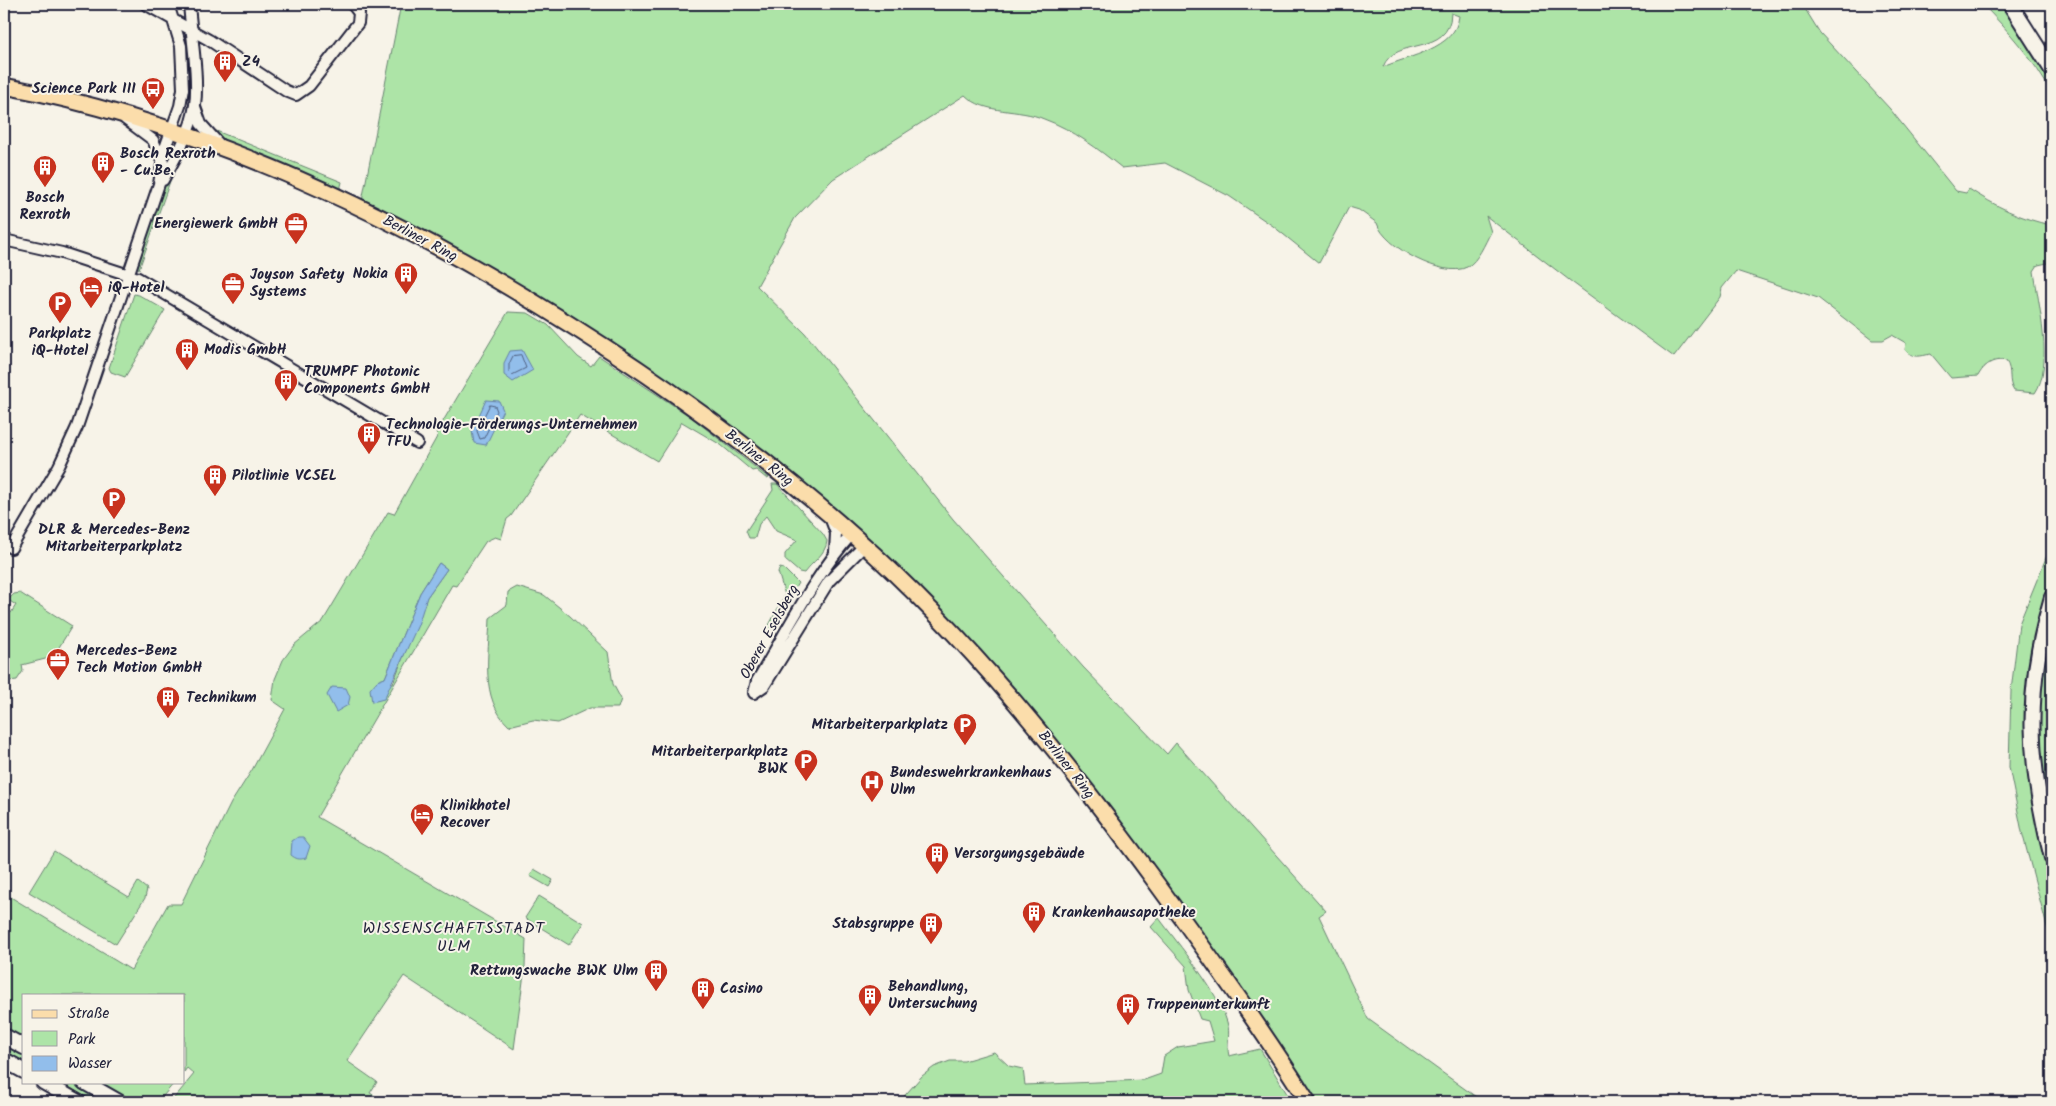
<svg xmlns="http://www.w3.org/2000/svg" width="2056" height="1106" viewBox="0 0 2056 1106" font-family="Kalam,sans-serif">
<rect width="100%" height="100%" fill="#f7f3e8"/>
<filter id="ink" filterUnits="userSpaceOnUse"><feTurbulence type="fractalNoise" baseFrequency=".02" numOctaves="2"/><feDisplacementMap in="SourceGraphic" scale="10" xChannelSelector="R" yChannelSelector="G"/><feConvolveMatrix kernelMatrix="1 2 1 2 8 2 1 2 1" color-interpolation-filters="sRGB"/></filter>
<g filter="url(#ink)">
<path fill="#ade4a7" stroke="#688371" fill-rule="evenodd" d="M401,4H1802L1820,33L1890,109L1956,191L1966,193L1969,189C1994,205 2022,220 2052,225V262L2038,265L2034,271C2038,303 2054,366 2035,393L2014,391C2007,381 2013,371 2006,361C1993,358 1984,365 1978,376L1951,378L1931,354C1920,356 1914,359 1905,350L1906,343L1892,335L1883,340H1872L1818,298L1736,271L1722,288L1720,297L1674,357L1573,283L1486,216L1491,232C1485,243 1478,261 1467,267C1444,279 1384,247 1377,223L1359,210L1349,207L1319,263L1273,226L1229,196L1165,163L1122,168C1098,149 1074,130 1044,119C1019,108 985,115 965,95L833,179L795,218L757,286L805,333L953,519L1083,667L1167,754L1176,743L1326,911L1319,916L1368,1019L1483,1102H1314L1039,722L958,626L912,581L853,525L769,453L621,347L536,295L362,201ZM1451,13L1459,16C1456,49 1408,56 1383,67C1394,36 1450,57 1451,13Z
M1982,4H2004L2052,79V94C2035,61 2008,30 1982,4Z
M209,128L342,182L340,190L225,141Z
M172,166L175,167L139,269L137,266L140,256Z
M134,294L139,295L165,310L125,377L111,372L109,368Z
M508,312L528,313L548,325L578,357L591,366L599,356L691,417L769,478L767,479L756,470L752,471L721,445L682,422L657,461L580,415L511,516L507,519L501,539L495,537L486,541L456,586L452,585L317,817L526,939L525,966L514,1049L404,976L347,1061L377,1082L370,1093L375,1096L371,1102H171L194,1074L187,1068L184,1072V995H24V1039L4,1027V893L131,970L168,904H181L231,803L252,770L285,709L272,700L275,679L283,660L294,645L323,621L388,512L394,514L438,435L436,433ZM439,563L447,569L427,597L393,683L377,681L385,678L420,593Z
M772,484H777L823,534L827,541C826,554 812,562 804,573L799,572L785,560V554L797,540L776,531L766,516L759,524L755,538H749L746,531L773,490Z
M2052,543V582L2037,636L2038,823L2052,875V946L2022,832L2009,767L2011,691L2019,624Z
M780,568L784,569L798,583L770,630L767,629L785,595L778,572Z
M517,587L544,595L570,616L608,652L613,684L621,699L618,708H590L558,723L533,720L509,726C479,698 489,655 490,618L507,605L508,592Z
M20,593L72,626L53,657L22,665L23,671L17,680L8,681L4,689V625L7,619L4,617L5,610L11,613L16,605L8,600L14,594Z
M2052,622V830C2038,756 2032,695 2052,622Z
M54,851L129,897L138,882L147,889L145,898L116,944L29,892Z
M534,869L553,880L549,887L530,876Z
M539,896L583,923L569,945L525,918Z
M1159,918C1178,944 1218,991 1227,1022C1231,1034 1226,1044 1229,1056L1260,1049L1292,1102H899L922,1076L934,1067L950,1061H964L994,1052L1009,1066L1023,1069L1025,1085L1144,1080L1161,1074L1164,1056L1178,1047L1214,1041L1208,1021L1200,1019L1189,990L1186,966L1151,927Z
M4,1039L24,1051V1068L4,1056Z
M49,1082H79L114,1102H83Z
M99,1082H175L158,1102H134Z"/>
<path fill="#92beeb" stroke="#6580a5" d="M522,350L533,370L513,382L504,375V363L510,351Z
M486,400L499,401L503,410L486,445L474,443L472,431Z
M439,563L447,569L427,597L418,625L384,699L372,702L370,689L377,681L385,678L420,593Z
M332,687L346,688L350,697L348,705L336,712L327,695Z
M298,837H303L310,846L306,858C299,860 296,859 291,855L292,841Z"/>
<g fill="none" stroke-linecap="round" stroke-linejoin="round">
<path stroke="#4f6081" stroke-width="1" d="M521,355L526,368L512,375L509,372V364L513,356Z
M490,405L495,406L497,411L484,438L480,439L477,431Z"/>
<g stroke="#22223b" stroke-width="14">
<path id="street" d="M145,4L209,40L286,91L296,95L309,86L358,23L359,13L352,4
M195,107L201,124L219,144
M125,119L153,140L162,161
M163,180C176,157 191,132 195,105C199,77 191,33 189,4
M4,240L62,253L138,278L417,443
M830,517L836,533L835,552
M11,548L59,466L77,427L159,184L164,151L180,106L183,89L181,46L168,4
M754,693L757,681C787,631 813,577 852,534
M754,693L764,686L829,581L865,545"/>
</g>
<g stroke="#22223b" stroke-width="18">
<path id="secondary" d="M2010,4L2052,70
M2052,597C2024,689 2028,765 2052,858
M4,1036L24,1047
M4,1060L24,1071
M43,1082L78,1102
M84,1082L119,1102"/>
</g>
<g stroke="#22223b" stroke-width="19">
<path id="primary" d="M4,86C166,116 321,182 465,262C603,340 736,431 855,537C970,639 1067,761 1157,884C1209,955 1261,1027 1308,1102"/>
</g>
<use href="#street" stroke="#f7f3e8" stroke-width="10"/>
<use href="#secondary" stroke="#f7f3e8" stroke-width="14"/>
<use href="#primary" stroke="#fbddab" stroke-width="15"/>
<path stroke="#22223b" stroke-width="1" d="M4,1050L24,1062
M60,1082L94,1102"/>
</g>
</g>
<defs>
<g id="building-pin" transform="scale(1.25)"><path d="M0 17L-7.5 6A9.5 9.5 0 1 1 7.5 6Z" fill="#c8321e" stroke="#f7f3e8"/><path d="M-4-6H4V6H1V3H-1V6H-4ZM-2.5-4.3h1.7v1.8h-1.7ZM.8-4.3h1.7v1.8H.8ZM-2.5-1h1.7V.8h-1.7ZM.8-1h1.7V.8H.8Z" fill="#fff"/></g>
<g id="bus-pin" transform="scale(1.25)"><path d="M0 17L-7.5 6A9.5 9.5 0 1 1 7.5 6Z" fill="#c8321e" stroke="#f7f3e8"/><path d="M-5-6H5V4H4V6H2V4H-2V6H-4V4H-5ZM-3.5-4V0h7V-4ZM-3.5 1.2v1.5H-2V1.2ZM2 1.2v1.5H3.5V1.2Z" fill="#fff"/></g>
<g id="office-pin" transform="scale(1.25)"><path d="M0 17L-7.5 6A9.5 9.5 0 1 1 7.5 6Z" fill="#c8321e" stroke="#f7f3e8"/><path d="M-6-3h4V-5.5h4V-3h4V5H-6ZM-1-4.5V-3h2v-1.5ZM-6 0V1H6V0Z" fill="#fff"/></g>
<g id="hotel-pin" transform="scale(1.25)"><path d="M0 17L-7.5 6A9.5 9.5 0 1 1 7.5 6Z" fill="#c8321e" stroke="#f7f3e8"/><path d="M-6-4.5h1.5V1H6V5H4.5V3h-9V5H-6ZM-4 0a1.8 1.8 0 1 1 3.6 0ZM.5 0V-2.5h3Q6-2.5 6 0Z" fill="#fff"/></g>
<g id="parking-pin" transform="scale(1.25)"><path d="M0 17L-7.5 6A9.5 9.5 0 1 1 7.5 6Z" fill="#c8321e" stroke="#f7f3e8"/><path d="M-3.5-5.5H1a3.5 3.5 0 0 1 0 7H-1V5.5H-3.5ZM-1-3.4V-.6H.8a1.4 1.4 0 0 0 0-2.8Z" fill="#fff"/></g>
<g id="hospital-pin" transform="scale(1.25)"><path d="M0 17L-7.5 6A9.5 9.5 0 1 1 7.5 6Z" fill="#c8321e" stroke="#f7f3e8"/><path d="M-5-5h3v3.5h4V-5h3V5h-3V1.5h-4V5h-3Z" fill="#fff"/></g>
</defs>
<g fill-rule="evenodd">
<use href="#building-pin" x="225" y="62"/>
<use href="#bus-pin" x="153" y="89"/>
<use href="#building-pin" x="103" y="163"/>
<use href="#building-pin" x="45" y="167"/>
<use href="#office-pin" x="296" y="224"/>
<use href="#building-pin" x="406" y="274"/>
<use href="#office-pin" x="233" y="284"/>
<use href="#hotel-pin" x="91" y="288"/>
<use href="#parking-pin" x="60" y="303"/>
<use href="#building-pin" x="187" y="350"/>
<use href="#building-pin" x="286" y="381"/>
<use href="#building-pin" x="369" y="434"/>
<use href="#building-pin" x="215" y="476"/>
<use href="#parking-pin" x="114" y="499"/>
<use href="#office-pin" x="58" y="660"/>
<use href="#building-pin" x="168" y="698"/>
<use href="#parking-pin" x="965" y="725"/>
<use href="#parking-pin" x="806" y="761"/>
<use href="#hospital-pin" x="872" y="782"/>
<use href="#hotel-pin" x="422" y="815"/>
<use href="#building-pin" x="937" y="854"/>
<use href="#building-pin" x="1034" y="913"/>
<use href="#building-pin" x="931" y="924"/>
<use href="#building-pin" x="656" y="971"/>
<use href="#building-pin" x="703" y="989"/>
<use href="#building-pin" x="870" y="996"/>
<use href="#building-pin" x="1128" y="1005"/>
</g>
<g text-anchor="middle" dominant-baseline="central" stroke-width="4" stroke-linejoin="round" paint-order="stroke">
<g font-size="15" font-weight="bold" fill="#22223b" stroke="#f7f3e8" text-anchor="start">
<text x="242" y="62">Z4</text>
<text x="136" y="89" text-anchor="end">Science Park III</text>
<text x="120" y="154">Bosch Rexroth<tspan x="120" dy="17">- Cu.Be.</tspan></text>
<text x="45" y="198" text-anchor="middle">Bosch<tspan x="45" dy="17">Rexroth</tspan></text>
<text x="278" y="224" text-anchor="end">Energiewerk GmbH</text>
<text x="388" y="274" text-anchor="end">Nokia</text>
<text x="250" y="275">Joyson Safety<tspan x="250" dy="17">Systems</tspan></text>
<text x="108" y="288">iQ-Hotel</text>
<text x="60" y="334" text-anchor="middle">Parkplatz<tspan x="60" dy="17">iQ-Hotel</tspan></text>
<text x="204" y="350">Modis GmbH</text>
<text x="304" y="372">TRUMPF Photonic<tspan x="304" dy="17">Components GmbH</tspan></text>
<text x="386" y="425">Technologie-Förderungs-Unternehmen<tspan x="386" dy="17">TFU</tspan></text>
<text x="232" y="476">Pilotlinie VCSEL</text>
<text x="114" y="530" text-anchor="middle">DLR &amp; Mercedes-Benz<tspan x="114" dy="17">Mitarbeiterparkplatz</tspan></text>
<text x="76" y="651">Mercedes-Benz<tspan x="76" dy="17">Tech Motion GmbH</tspan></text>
<text x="186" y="698">Technikum</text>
<text x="948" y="725" text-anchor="end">Mitarbeiterparkplatz</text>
<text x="788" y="752" text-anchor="end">Mitarbeiterparkplatz<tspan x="788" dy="17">BWK</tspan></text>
<text x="890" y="773">Bundeswehrkrankenhaus<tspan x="890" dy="17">Ulm</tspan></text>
<text x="440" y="806">Klinikhotel<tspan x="440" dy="17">Recover</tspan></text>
<text x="954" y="854">Versorgungsgebäude</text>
<text x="1052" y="913">Krankenhausapotheke</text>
<text x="914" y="924" text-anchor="end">Stabsgruppe</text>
<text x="638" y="971" text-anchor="end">Rettungswache BWK Ulm</text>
<text x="888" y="987">Behandlung,<tspan x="888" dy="17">Untersuchung</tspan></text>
<text x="720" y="989">Casino</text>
<text x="1146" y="1005">Truppenunterkunft</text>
</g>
<g font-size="15" fill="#22223b" stroke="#f7f3e8">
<text transform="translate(420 239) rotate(28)">Berliner Ring</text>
<text transform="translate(759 458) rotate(38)">Berliner Ring</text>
<text transform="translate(770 632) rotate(-61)">Oberer Eselsberg</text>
<text transform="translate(1066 765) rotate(52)">Berliner Ring</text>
</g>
<g font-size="16" letter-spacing="1" fill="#22223b" stroke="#f7f3e8">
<text x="454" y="928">WISSENSCHAFTSSTADT<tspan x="454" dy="18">ULM</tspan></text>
</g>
</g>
<rect width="2056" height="1106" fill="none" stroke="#f7f3e8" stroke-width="20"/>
<rect x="10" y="10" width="2036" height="1086" fill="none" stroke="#22223b" stroke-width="2" filter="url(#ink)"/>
<rect x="22" y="994" width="162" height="90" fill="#f7f3e8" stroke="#a29fa3"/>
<rect x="32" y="1010" width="25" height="8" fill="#fbddab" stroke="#a29fa3"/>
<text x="68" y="1018" font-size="15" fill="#22223b">Straße</text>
<rect x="32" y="1031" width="25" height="15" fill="#ade4a7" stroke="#a29fa3"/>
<text x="68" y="1044" font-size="15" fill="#22223b">Park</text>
<rect x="32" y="1056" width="25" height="15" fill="#92beeb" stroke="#a29fa3"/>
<text x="68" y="1068" font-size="15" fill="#22223b">Wasser</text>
</svg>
